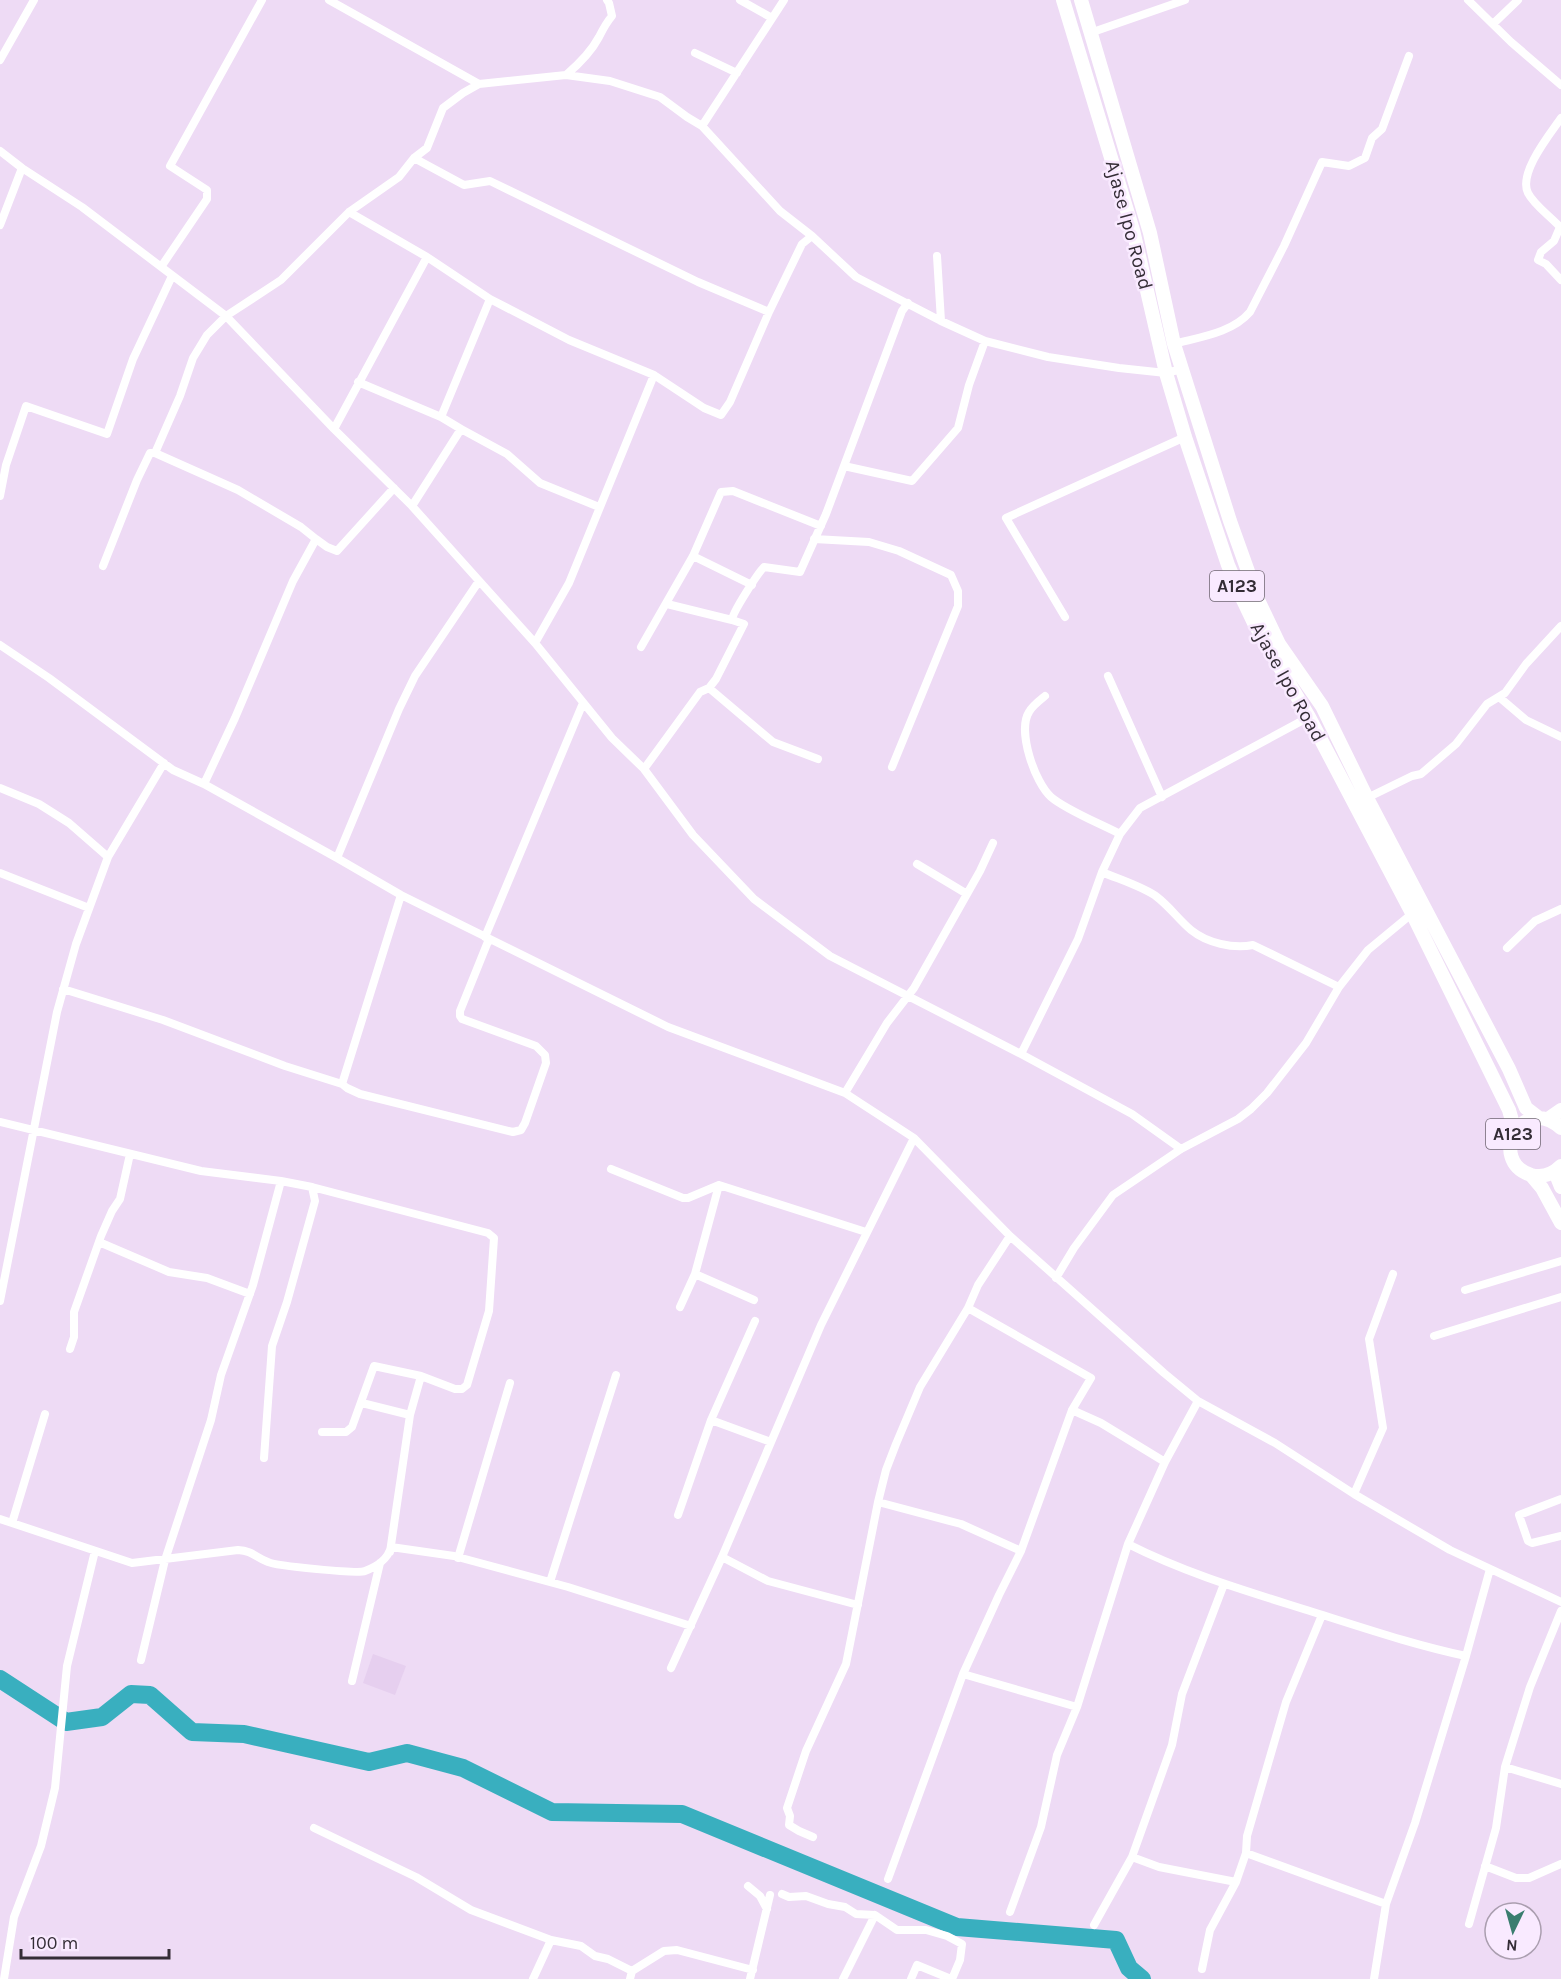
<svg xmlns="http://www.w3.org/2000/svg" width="1561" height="1979" viewBox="0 0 1561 1979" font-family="Karla,sans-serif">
<rect width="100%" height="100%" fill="#eedbf5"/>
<path fill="#e6cfef" d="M373,1654L406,1666L395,1695L363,1683Z"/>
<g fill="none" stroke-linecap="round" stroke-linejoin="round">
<path stroke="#39afbf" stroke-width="18" d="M0,1679L66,1722L102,1717L131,1694L150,1695L192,1732L244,1734L369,1762L407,1753L463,1768L552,1812L682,1814L957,1927L1116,1940L1129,1968L1142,1979"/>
<path stroke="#fff" stroke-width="8" d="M329,0L479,84
M740,0L772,18
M1468,0L1511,42L1561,85
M1493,24L1518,0
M1090,33L1185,0
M695,53L737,73
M0,60L34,0
M566,75C579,64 591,52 599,37C603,29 606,23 612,16L609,3L607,0
M1561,118C1550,134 1518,173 1528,193C1534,205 1550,216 1560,227L1554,241L1541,252L1538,260L1546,264L1561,280
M702,126L784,0
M0,151L22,168L82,207L226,316L334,429L412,506L535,643L612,738L644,769L693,835L754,899L830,956L1021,1054L1132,1114L1181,1149
M414,158L464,185L490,181L698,282L769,312
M349,212L427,257L490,299L569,340L654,375L704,408L721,415L730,402L769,312L802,244L812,236
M0,225L22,168
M937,256L941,321
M161,267L207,199V190L170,166L262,0
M1174,344C1200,337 1232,333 1250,312L1284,246L1322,162L1349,166L1365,158L1372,138L1382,129L1409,56
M358,382L441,417L461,429
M441,417L490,299
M334,429L427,257
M155,453L238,490L301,527L316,539
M844,466L912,481L958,428L969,385L985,341
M0,496L6,465L26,406L107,434L133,359L172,276
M412,506L461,429L507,454L540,483L599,507
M814,539L869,542L899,551L951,575L958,591V606L892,767
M693,556L752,585
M103,566L137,480L150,453H155L180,396L193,358L207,335L226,316L281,280L349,212L399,177L414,158L427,148L443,108L463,93L479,84L566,75L610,81L660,97L687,117L702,126L780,211L812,236L856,277L941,321L985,341L1048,357L1119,368L1166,373L1182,369
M667,604L732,620
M1065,617L1006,518L1185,437
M535,643L569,583L654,375
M0,645L49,678L173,770L204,784L337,858L401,895L668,1027L845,1093L914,1138L1010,1236L1164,1373L1198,1401L1275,1443L1354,1494L1450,1550L1561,1602
M641,647L693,556L721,492L733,491L821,526
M1108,676L1162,797
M709,688L773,742L818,759
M1045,696C1040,700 1032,706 1029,712C1017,731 1035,783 1051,797C1066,810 1101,824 1120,834
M1499,697L1526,720L1561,737
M644,769L700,692L709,688L716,679L744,624L732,620C732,613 758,573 764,567L800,572L826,514L902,311L908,303
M204,784L235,718L293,581L316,539L327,547L337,551L394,488
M0,788L39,804L69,823L108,857
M1367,798L1412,776L1421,774L1456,744L1487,704L1505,693L1526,664L1561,626
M337,858L399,709L415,676L479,581
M917,864L967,894
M1102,872C1118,879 1144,887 1157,897C1170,907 1179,920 1191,930C1207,943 1233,949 1253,945L1339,987
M0,873L89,908
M485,937L583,703
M1507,948L1535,921L1561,909
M63,989L163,1020L285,1066L342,1084L347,1088L360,1094L513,1132L521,1130L525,1123L546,1063L545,1055L536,1046L462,1019L460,1016V1011L489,939
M1021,1054L1078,939L1102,872L1120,834L1140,808L1309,717
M342,1084L401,895
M845,1093L887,1023L914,988L980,871L993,843
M0,1122L201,1171L281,1181L312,1187L488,1233L494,1238L489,1311L467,1385L462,1389H455L421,1376L374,1366L352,1427L346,1432H322
M611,1169L683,1198H688L719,1185L866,1232
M719,1185L695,1274L754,1300
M99,1242L169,1272L207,1278L250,1294
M1056,1278L1074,1248L1113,1195L1181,1149L1238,1119L1251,1109L1267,1093L1306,1043L1339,987L1368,950L1414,912
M1465,1290L1561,1261
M0,1301L57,1012L76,944L108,857L164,763
M680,1307L695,1274
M1434,1336L1561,1297
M70,1349L74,1337V1312L101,1236L112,1211L120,1199L130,1154
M362,1403L410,1415
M1072,1410L1101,1423L1165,1462
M711,1420L771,1442
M264,1458L272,1346L287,1302L315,1201L312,1187
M1354,1494L1383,1428L1369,1339L1393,1274
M1561,1499L1519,1515L1528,1541L1532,1543L1561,1536
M878,1502L961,1524L1021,1551
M678,1515L711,1420L755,1321
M0,1519L132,1563L238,1550C253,1551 255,1557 268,1562C276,1566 358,1574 365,1571C376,1567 388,1559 391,1547L454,1556L568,1587L691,1626
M12,1523L45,1414
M1128,1544C1187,1574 1250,1592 1313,1612C1364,1628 1414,1645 1466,1656
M390,1552L410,1415L421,1376
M722,1557L768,1581L858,1605
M458,1558L510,1383
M550,1582L616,1375
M141,1660L165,1560L211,1420L221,1375L253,1285L281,1181
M671,1668L722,1557L821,1325L914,1138
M963,1674L1077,1707
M352,1681L380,1563
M1505,1767L1561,1784
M314,1828L416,1877L471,1910L551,1940L581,1946L595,1956L608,1959L632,1971L630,1979
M813,1837L799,1831L789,1825L790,1816L787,1808L806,1751L846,1664L878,1502L886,1470L896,1444L920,1387L968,1308L978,1285L1010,1236
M1246,1853L1386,1904
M1132,1857L1159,1867L1236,1882
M1485,1866L1516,1878H1529L1561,1864
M888,1879L963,1674L999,1595L1021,1551L1072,1410L1091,1378L968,1308
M748,1886L760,1896L767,1909
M782,1894L789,1897L806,1896L828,1904L845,1907L856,1914L875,1915L897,1930H926L947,1936L962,1944L960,1960L952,1979
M1010,1912L1041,1827L1057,1755L1077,1707L1128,1544L1165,1462L1198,1401
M1469,1924L1496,1828L1505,1767L1530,1687L1561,1611
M1094,1925L1132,1857L1172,1745L1182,1694L1224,1584
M1202,1969L1210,1930L1236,1882L1246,1853L1247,1836L1286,1702L1322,1615
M632,1971L664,1951L677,1950L753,1970
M4,1979L14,1917L41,1846L55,1788L67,1666L95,1551
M533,1979L551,1940
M750,1979L770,1895
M843,1979L875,1915
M911,1979L917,1965L951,1979
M1374,1979L1386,1904L1415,1823L1466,1656L1490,1569"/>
<path stroke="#fff" stroke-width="14" d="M1548,1119L1561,1110"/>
<path stroke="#fff" stroke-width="14" d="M1063,0L1133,230L1166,373L1185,437L1228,565L1243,600L1254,623L1309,717L1412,913L1509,1110L1515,1131
M1081,0L1150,233L1174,344L1230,521L1259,602L1279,644L1322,706L1367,798L1509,1069L1526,1108L1539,1118
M1561,1128C1521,1093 1487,1161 1531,1175C1542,1178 1553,1174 1561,1166
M1561,1169L1557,1177L1561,1187
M1531,1175L1542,1188L1561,1223"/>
</g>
<g text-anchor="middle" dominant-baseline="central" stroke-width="5" stroke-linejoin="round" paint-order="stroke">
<g fill="#f9eaff" stroke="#6f6672" stroke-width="1.5">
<rect x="1210" y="571" width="54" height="30" rx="4.5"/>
<rect x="1486" y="1119" width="54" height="30" rx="4.5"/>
</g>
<g font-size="18" font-weight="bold" fill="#342d36">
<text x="1237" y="586">A123</text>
<text x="1513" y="1134">A123</text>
</g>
<g font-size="20" fill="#342d36" stroke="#f9eaff">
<text transform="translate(1129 225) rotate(75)">Ajase Ipo Road</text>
<text transform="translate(1288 682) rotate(61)">Ajase Ipo Road</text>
</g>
</g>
<g transform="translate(1513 1931) rotate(185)"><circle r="28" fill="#f9eaff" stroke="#aa9eaf" stroke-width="1.5"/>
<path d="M0-4.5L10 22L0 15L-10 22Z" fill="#3a7d6f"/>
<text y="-9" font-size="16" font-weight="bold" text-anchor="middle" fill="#342d36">N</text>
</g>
<path d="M21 1949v9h148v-9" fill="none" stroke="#342d36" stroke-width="3"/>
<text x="30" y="1949" font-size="18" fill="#342d36" stroke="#f9eaff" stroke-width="4.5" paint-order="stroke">100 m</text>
</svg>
